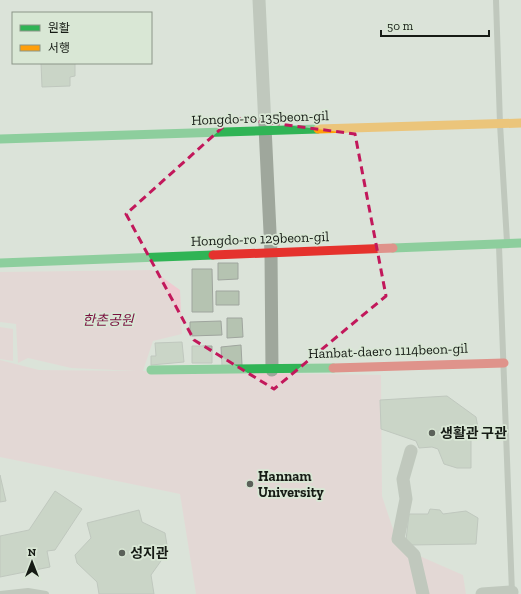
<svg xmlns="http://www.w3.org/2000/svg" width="521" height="594" viewBox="0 0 521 594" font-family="'Zilla Slab','Noto Sans KR',serif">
<rect width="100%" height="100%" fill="#dbe3d9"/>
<path fill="#eecbd1" d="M152,270L180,290L182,334L153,341L143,371L381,375L382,496L399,547L463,575L466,594H196L180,494L0,457V360L39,370L136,371L71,368L28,358L18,363L16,324L0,322V272Z
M0,327L13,329V361L0,359Z"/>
<path fill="#b5c3b1" stroke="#9fa59e" d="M41,63H75V76L70,77V86L42,87Z
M218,263H238V279L218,280Z
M192,269H212L213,312H192Z
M216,291H239V305H216Z
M227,318H242L243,337L227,338Z
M221,321L222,335L190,336V322Z
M182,342L184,362L151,365V356H156L155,343Z
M241,345L242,365L222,366L221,347Z
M192,346H212V363H192Z
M447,396L476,417L478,428L471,433V468H457L444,464L438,449L432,447L419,448L416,441L381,429L380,400Z
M0,475L6,501L0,502Z
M55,491L82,509L55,550L47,551L50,567L0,577V536L29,530Z
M430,509L440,510L443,514L466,511L478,518L476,544L410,545L406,540L409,514H428Z
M139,510L142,522L165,533L168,551L151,575L154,594H99L97,582L77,563L75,555L91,538L87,523Z"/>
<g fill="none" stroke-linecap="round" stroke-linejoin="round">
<path stroke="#9fa79c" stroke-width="6" d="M496,0L500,124L507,242
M499,246L512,593
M0,594L28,591L46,594"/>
<path stroke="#9fa79c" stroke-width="13" d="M259,0L271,253L272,370
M411,451L403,479L406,499L398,539L414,555L423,594
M482,594L512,592"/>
<path stroke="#30b455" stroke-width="9" d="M0,139L318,129
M393,248L521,243
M0,263L213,255
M151,370L333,368"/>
<path stroke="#ff9f0a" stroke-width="9" d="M318,129L521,123"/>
<path stroke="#e5322d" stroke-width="9" d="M213,255L393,248
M333,368L504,363"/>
</g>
<path d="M0 0H521V594H0ZM233,118L355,134L386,296L274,389L194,340L126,214Z" fill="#dbe3d9" fill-opacity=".55" fill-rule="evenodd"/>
<path fill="none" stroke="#c2185b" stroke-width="3" stroke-dasharray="8 5" stroke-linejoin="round" d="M233,118L355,134L386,296L274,389L194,340L126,214Z"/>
<g fill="#5b615a" stroke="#d9e7d5" stroke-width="1.5">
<circle cx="432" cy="433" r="4"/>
<circle cx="250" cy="484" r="4"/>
<circle cx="122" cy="553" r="4"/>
</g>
<g text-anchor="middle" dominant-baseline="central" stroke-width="3.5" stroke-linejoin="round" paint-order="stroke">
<g font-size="14" fill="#161b15" stroke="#d9e7d5">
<text transform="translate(260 118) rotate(-2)">Hongdo-ro 135beon-gil</text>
<text transform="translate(260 239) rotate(-2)">Hongdo-ro 129beon-gil</text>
<text transform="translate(388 351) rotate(-2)">Hanbat-daero 1114beon-gil</text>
</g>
<g font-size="14" font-style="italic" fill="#7b1240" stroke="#d9e7d5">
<text x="108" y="320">한촌공원</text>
</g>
<g font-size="14" font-weight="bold" fill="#161b15" stroke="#d9e7d5" text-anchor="start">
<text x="440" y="433">생활관 구관</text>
<text x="258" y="476">Hannam<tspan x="258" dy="16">University</tspan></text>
<text x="130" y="553">성지관</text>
</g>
</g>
<rect x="12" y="12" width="140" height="52" fill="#d9e7d5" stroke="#8b9588"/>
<rect x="20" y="25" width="20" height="6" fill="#30b455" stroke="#8b9588"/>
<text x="48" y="32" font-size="12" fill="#161b15">원활</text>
<rect x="20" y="45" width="20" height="6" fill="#ff9f0a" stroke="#8b9588"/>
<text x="48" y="52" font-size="12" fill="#161b15">서행</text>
<g transform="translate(32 562)" stroke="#d9e7d5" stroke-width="3" paint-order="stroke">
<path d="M0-3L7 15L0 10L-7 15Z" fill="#161b15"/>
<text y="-6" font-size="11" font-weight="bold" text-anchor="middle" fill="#161b15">N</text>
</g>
<path d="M381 30v6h108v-6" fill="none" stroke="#161b15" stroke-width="2"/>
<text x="387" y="30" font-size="12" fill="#161b15" stroke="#d9e7d5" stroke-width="3" paint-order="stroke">50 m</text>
</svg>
